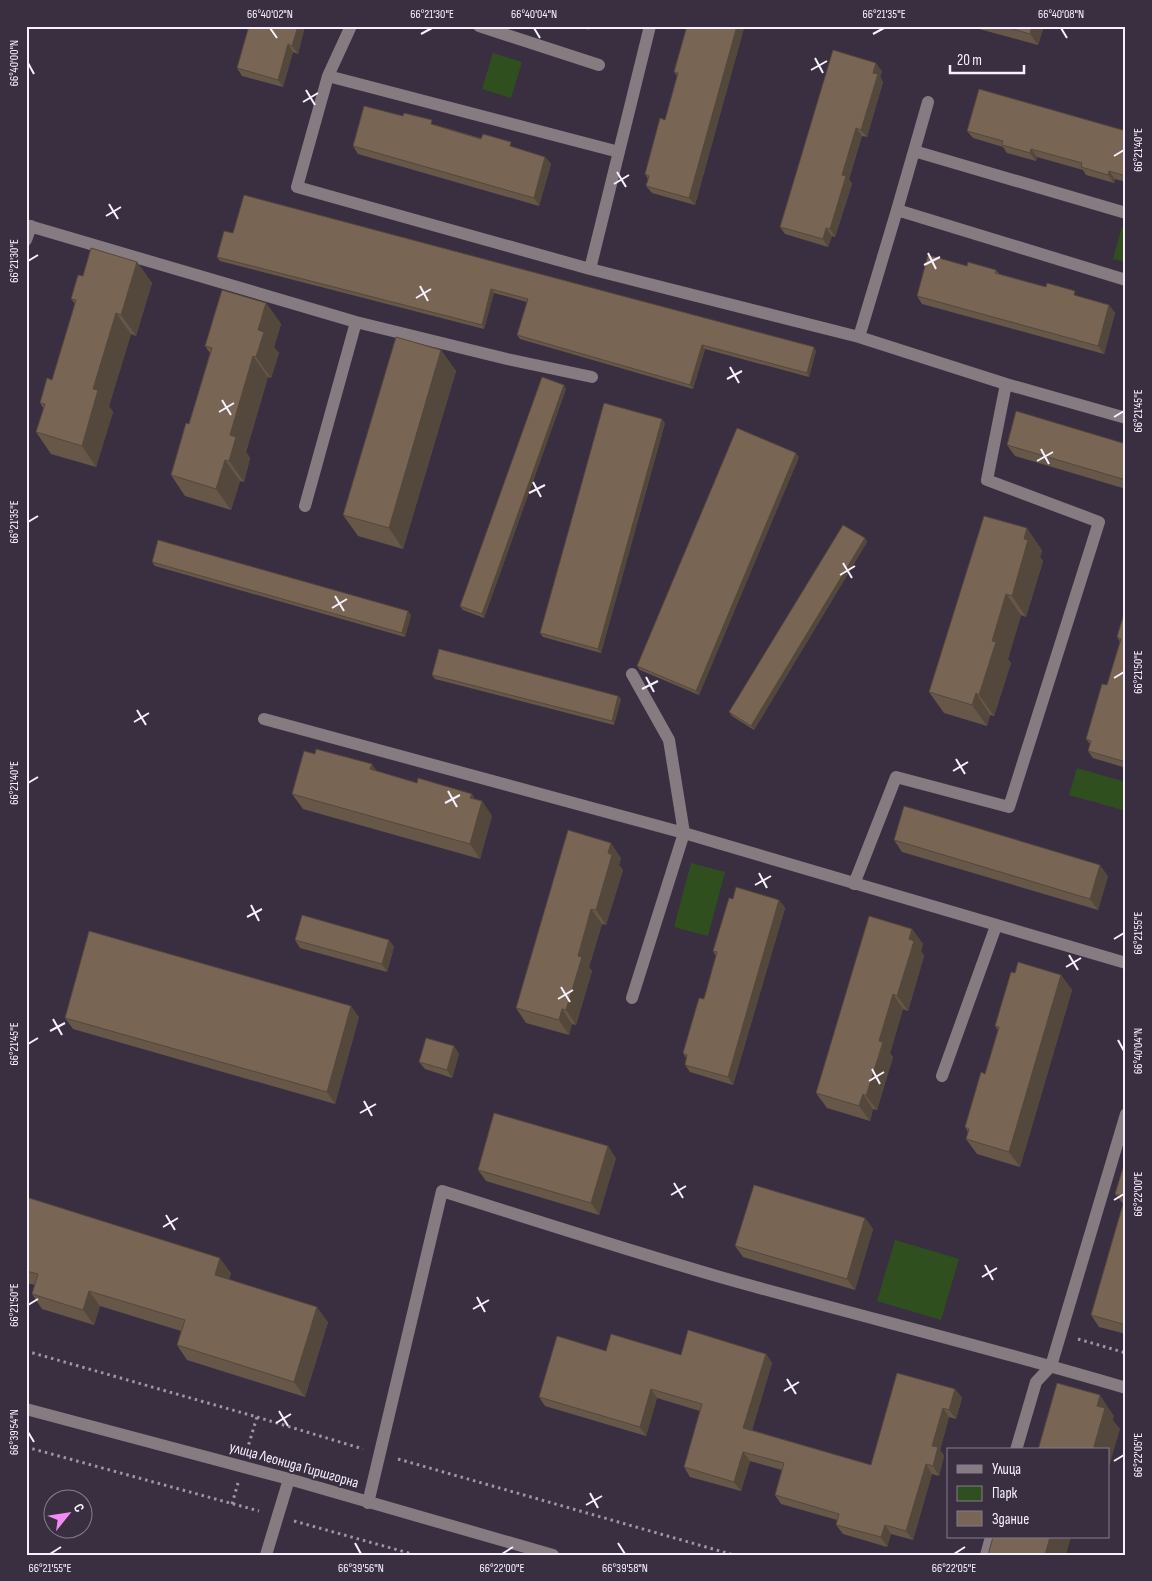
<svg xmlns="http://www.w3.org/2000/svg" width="1152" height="1581" viewBox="0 0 1152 1581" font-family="'Sofia Sans Condensed',sans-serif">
<rect width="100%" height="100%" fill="#392f41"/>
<path fill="#304f1f" d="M493,53L522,62L511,98L482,89Z
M1122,226L1126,227V262L1113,259Z
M1077,768L1126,782V800L1123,810L1069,795Z
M691,863L725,872L708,936L674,927Z
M895,1240L959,1259L941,1320L877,1301Z"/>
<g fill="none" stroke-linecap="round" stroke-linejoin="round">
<path stroke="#9e96a5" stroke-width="3" stroke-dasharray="2.5 4" stroke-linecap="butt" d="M1078,1339L1126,1353
M26,1351L257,1417L247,1450
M257,1417L363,1449
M26,1447L259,1511
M398,1459L734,1555
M232,1504L238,1483
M294,1521L416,1555"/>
<path stroke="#867b81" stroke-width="12" d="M351,26L328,76L297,187L590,269L859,337L1006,384L1126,418
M479,26L599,65
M328,76L619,152
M914,151L928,102
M897,210L914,151L1126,213
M26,225L356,322L507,359L592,377
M26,240L31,226
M590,269L650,26
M859,337L897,210L1126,280
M305,506L356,322
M632,674L669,740L684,833L632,998
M264,719L684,833L1126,963
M854,884L896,777L1009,807L1099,522L987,480L1006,384
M942,1076L996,926
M26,1409L289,1479L553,1555
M1016,1450L1036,1382L1051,1366L1126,1114
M368,1503L442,1191C534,1220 627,1250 720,1277C855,1315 992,1348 1126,1388
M266,1555L289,1479
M986,1555L991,1537"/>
</g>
<path fill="#675748" d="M249,26H305L298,54L293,52L283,87L242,76L237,68Z
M577,26H590L589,30Z
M687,26H744V28L695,205L652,193L646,186L648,179L645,174L665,120L677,76L674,72Z
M968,26H1044L1038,45Z
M882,71L880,77L883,82L867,137L862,136L849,179L852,184L835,237L832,236L828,247L785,234L780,227Z
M436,125L545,157L551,164L539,206L358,154L353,146Z
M967,131H1126V182L1115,179L1114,183L1086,175L1083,170L1037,157L1036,161L1007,153L1003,147L973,138Z
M233,233L816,351L809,377L705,349L693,389L520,339L517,335L527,302L494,293L484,329L220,261L217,257Z
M137,262L152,283L136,336L131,334L109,406L113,412L96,467L51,454L36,432L44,409L40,403L52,380L75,304L71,299L83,276Z
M967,266L996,270L1000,275L1109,305L1115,313L1104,354L922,304L917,296Z
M266,303L281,324L274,347L279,353L271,378L268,377L246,452L250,458L244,482L240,481L231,510L185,496L171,475L189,424L210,353L205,346Z
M441,350L456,371L403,549L358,536L343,515Z
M566,389L484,618L463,610L460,606Z
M665,423L601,653L543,637L540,633Z
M1126,444V489L1015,456L1007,445Z
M799,457L699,695L640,670L637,666Z
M865,538L867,542L754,730L732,716L729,712Z
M1042,550L1040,557L1043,561L1026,617L1021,615L1008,659L1011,663L994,716L990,715L987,726L944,713L929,692Z
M152,562L411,615L405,637L155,566Z
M1126,607V768L1093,758L1088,751L1090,744L1086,739L1107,685L1120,642L1117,637Z
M432,675L618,696L621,699L614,725L435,679Z
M315,754L372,764L376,771L482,801L492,816L480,859L303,809L292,794Z
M894,840L1108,876L1098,910L902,852Z
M621,858L619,865L623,870L606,925L602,924L589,967L592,971L576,1025L572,1024L569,1035L526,1023L516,1008Z
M733,899L779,900L785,908L733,1085L690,1072L685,1065L686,1058L683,1053L704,999L716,956L713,951Z
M912,929L923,944L921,951L924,956L908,1011L903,1009L890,1053L893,1057L877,1110L873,1109L870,1121L827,1108L816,1093Z
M295,940H389L394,947L387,972L300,948Z
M1015,973L1061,975L1072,990L1020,1167L977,1154L966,1139L968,1132L965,1127L985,1074L998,1030L995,1026Z
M359,1017L335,1104L73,1029L65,1018Z
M454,1046L459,1054L452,1078L425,1069L419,1062Z
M616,1158L599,1215L486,1181L478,1170Z
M1126,1158V1334L1099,1327L1091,1315L1123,1204L1115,1194Z
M26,1197L231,1273L229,1279L328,1322L305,1397L187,1360L177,1345L181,1331L100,1306L94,1325L42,1309L32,1294L35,1285L26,1283Z
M865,1218L873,1229L855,1290L743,1257L735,1246Z
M606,1351L681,1355L766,1354L772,1363L752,1430L871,1465L955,1389L962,1398L956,1419L949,1417L940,1450L944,1456L939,1476L932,1474L913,1540L891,1534L887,1547L843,1534L836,1525L837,1520L781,1504L775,1495L782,1470L750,1461L741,1491L690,1477L684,1467L700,1411L657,1398L646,1436L545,1406L539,1397Z"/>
<path fill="#54473b" d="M298,26H305L298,54L292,46Z
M737,26H744V28L695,205L689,198Z
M1032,26H1044L1038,45L1030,34Z
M288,44L293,52L283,87L278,80Z
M876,63L882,71L880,77L883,82L867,137L861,130L873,73Z
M856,128L862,136L849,179L852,184L835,237L830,229L842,175Z
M1031,149L1037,157L1036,161L1030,153Z
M545,157L551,164L539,206L534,198Z
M1109,171L1115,179L1114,183L1108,175Z
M826,228L832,236L828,247L823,239Z
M137,262L152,283L136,336L121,315Z
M491,289L494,293L484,329L482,325Z
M266,303L281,324L274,347L279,353L271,378L256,357L258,330Z
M1109,305L1115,313L1104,354L1098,346Z
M116,313L131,334L109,406L113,412L96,467L82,446L93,389Z
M702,345L705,349L693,389L690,385Z
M814,347L816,351L809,377L807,373Z
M441,350L456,371L403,549L389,528Z
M253,356L268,377L246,452L250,458L244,482L229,461L230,435Z
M564,385L566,389L484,618L482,614Z
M662,419L665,423L601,653L598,649Z
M796,453L799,457L699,695L696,691Z
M225,460L240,481L231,510L216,489Z
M1027,528L1042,550L1040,557L1043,561L1026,617L1012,596L1024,539Z
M865,538L867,542L754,730L751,726Z
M1006,594L1021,615L1008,659L1011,663L994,716L979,695L992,641Z
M408,611L411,615L405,637L402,633Z
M976,693L990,715L987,726L972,705Z
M618,696L621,699L614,725L612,721Z
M372,764L382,779L370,769Z
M472,794L480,806L482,801L492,816L480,859L470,844V798Z
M611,843L621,858L619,865L623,870L606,925L596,910L608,853Z
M1100,865L1108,876L1098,910L1090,899Z
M779,900L785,908L733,1085L728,1077Z
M591,909L602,924L589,967L592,971L576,1025L566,1010L578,956Z
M912,929L923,944L921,951L924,956L908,1011L897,996L909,939Z
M389,940L394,947L387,972L382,964Z
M1061,975L1072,990L1020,1167L1009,1152Z
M893,994L903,1009L890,1053L893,1057L877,1110L866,1096L879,1041Z
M351,1006L359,1017L335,1104L327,1092Z
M562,1009L572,1024L569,1035L559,1020Z
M454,1046L459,1054L452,1078L447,1070Z
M863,1094L873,1109L870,1121L859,1106Z
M608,1146L616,1158L599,1215L591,1203Z
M865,1218L873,1229L855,1290L847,1279Z
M220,1258L231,1273L225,1290L215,1275Z
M89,1291L100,1306L94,1325L83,1310Z
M317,1307L328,1322L305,1397L294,1382Z
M766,1354L772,1363L750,1437L743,1428Z
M651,1389L657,1398L646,1436L640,1427Z
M955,1389L962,1398L956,1419L949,1410Z
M1100,1395L1114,1416L1113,1420L1120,1429L1108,1470V1450H1093L1097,1406Z
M943,1408L949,1417L940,1450L944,1456L939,1476L933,1466L932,1446Z
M743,1452L750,1461L741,1491L734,1482Z
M926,1464L932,1474L913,1540L906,1531Z
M885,1525L891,1534L887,1547L881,1537Z
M1050,1537H1071L1066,1555H1045Z"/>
<path fill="#786554" stroke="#54473b" d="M249,26H298L292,46L288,44L278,80L237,68Z
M687,26H737L689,198L646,186L649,176L645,174L660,118L665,120L678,73L674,72Z
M1002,26H1032L1030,34Z
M833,50L876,63L873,73L878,74L861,130L856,128L842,175L846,176L830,229L826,228L823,239L780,227Z
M979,89L1126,131V176L1109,171L1108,175L1081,167L1082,163L1031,149L1030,153L1002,145L1003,141L967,131Z
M364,106L403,116L404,113L432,120L431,124L481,139L483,134L511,142L510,146L545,157L534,198L353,146Z
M244,195L814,347L807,373L702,345L690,385L517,335L528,299L491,289L482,325L217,257L224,231L233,233Z
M91,248L137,262L121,315L116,313L93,389L98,390L82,446L36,432L45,404L40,403L47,378L52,380L76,300L71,299L78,275L83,276Z
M928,255L967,266L968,262L996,270L995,273L1046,287L1047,283L1075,291L1074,295L1109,305L1098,346L917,296Z
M222,290L266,303L258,330L264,332L256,357L253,356L230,435L236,437L229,461L225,460L216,489L171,475L186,423L189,424L212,348L205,346Z
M396,337L441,350L389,528L343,515Z
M542,377L564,385L482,614L460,606Z
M604,403L662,419L598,649L540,633Z
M1016,411L1126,444V480L1007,445Z
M737,428L796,453L696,691L637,666Z
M984,516L1027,528L1024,539L1028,540L1012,596L1006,594L992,641L996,642L979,695L976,693L972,705L929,692Z
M843,525L865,538L751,726L729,712Z
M158,540L408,611L402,633L152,562Z
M1126,607V762L1088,751L1091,741L1086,739L1102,684L1107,685L1121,639L1117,637Z
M439,649L618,696L612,721L432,675Z
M316,749L372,764L370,769L417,783L418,778L472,794L470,798L482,801L470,844L292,794L304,751L315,754Z
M904,806L1100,865L1090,899L894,840Z
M568,830L611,843L608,853L612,855L596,910L591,909L578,956L582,957L566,1010L562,1009L559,1020L516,1008Z
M736,887L779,900L728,1077L685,1065L687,1055L683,1053L699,998L704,999L717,952L713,951L729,898L733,899Z
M302,915L389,940L382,964L295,940Z
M869,916L912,929L909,939L914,941L897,996L893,994L879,1041L883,1042L866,1096L863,1094L859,1106L816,1093Z
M89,931L351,1006L327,1092L65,1018Z
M1018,962L1061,975L1009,1152L966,1139L969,1129L965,1127L981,1072L985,1074L999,1027L995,1026L1011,972L1015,973Z
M426,1038L454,1046L447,1070L419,1062Z
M494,1113L608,1146L591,1203L478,1170Z
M1126,1158V1325L1091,1315L1125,1197L1115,1194Z
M754,1185L865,1218L847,1279L735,1246Z
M26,1197L220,1258L215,1275L317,1307L294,1382L177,1345L185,1320L89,1291L83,1310L32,1294L38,1274L26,1271Z
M688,1330L766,1354L743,1428L871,1465L897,1373L955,1389L949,1410L943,1408L932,1446L938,1447L933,1466L926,1464L906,1531L885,1525L881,1537L836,1525L839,1514L775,1495L784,1463L743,1452L734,1482L684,1467L702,1404L651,1389L640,1427L539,1397L557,1336L606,1351L611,1334L681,1355Z
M1057,1383L1100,1395L1097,1406L1105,1408L1093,1450H1038Z
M993,1537H1050L1045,1555H988Z"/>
<path fill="none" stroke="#f7f1fd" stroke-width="2" d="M270,28L277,38M534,28L540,38M1061,28L1067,38M421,34L432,28M873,34L884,28M815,58L823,73M28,63L34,74M811,70L827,61M306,90L315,105M303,102L318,93M1114,156L1124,150M617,172L626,187M614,184L629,175M109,204L118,219M106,216L121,207M928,253L936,269M28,261L38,255M924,265L940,257M420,286L428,301M416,298L431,289M730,367L739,383M727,379L742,371M222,400L231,415M219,412L234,403M1114,417L1124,411M1041,449L1049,464M1037,461L1053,452M533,482L541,497M529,493L545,485M28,522L38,516M843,563L852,578M840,575L855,566M335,596L344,611M332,608L347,599M646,677L654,692M1114,678L1124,672M642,689L658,681M137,710L146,725M134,722L149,713M956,759L965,774M953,771L968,762M28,783L38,777M448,791L457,807M445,803L460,795M759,873L767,888M755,885L771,876M251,905L259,921M247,917L262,909M1114,939L1124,933M1069,955L1078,970M1066,967L1081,958M561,987L570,1002M558,999L573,990M53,1019L62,1035M50,1031L65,1023M1118,1040L1124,1051M28,1044L38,1038M872,1069L880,1084M869,1081L884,1072M364,1101L372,1116M360,1113L376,1104M674,1183L683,1198M671,1195L686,1186M1114,1200L1124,1194M166,1215L175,1230M163,1227L178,1218M985,1265L993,1280M982,1277L997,1268M477,1297L485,1312M28,1305L38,1299M473,1309L489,1300M787,1379L796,1394M784,1391L799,1382M279,1411L288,1426M276,1423L291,1414M28,1432L34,1442M1114,1461L1124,1455M590,1493L598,1508M586,1505L602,1496M355,1543L361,1554M618,1543L625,1554M50,1554L61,1547M502,1554L513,1547M954,1554L965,1547"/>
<g text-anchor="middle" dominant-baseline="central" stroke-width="4" stroke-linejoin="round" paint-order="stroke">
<g font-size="15" fill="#f7f1fd" stroke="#392f41">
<text transform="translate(294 1465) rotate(16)">улица Леонида Гиршгорна</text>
</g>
</g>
<rect width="1152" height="1581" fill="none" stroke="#392f41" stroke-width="55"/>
<rect x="947" y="1448" width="162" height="90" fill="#392f41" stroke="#857d8c"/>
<rect x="957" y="1465" width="25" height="8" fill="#867b81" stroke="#857d8c"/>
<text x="992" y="1474" font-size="15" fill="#f7f1fd">Улица</text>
<rect x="957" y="1486" width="25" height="15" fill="#304f1f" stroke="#857d8c"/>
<text x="992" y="1498" font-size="15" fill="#f7f1fd">Парк</text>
<rect x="957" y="1511" width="25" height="15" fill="#786554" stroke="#857d8c"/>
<text x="992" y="1524" font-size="15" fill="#f7f1fd">Здание</text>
<g transform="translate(68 1514) rotate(60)"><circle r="24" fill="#392f41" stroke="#857d8c"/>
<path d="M0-4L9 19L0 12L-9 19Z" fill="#f28af3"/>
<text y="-8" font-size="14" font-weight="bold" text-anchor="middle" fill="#f7f1fd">С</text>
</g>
<path d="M950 65v8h74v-8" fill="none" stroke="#f7f1fd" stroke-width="2.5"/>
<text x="957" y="65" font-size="15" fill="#f7f1fd" stroke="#392f41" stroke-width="4" paint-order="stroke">20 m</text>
<rect x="28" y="28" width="1096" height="1526" fill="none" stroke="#f7f1fd" stroke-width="2"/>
<g font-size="12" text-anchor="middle" fill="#f7f1fd">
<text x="270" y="18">66°40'02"N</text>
<text x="432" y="18">66°21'30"E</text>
<text x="534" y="18">66°40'04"N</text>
<text x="884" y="18">66°21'35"E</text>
<text x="1061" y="18">66°40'08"N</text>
<text transform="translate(14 63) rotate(-90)" y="4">66°40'00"N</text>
<text transform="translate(1138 150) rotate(-90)" y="4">66°21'40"E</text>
<text transform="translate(14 261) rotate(-90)" y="4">66°21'30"E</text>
<text transform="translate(1138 411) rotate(-90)" y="4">66°21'45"E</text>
<text transform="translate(14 522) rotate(-90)" y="4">66°21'35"E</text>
<text transform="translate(1138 672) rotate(-90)" y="4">66°21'50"E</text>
<text transform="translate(14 783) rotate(-90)" y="4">66°21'40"E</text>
<text transform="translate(1138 933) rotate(-90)" y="4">66°21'55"E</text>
<text transform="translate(14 1044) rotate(-90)" y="4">66°21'45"E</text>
<text transform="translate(1138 1051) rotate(-90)" y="4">66°40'04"N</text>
<text transform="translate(1138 1194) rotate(-90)" y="4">66°22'00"E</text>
<text transform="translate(14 1305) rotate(-90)" y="4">66°21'50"E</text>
<text transform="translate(14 1432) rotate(-90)" y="4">66°39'54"N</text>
<text transform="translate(1138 1455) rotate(-90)" y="4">66°22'05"E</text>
<text x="50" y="1572">66°21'55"E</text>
<text x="361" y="1572">66°39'56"N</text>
<text x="502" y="1572">66°22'00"E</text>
<text x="625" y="1572">66°39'58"N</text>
<text x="954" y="1572">66°22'05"E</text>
</g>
</svg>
